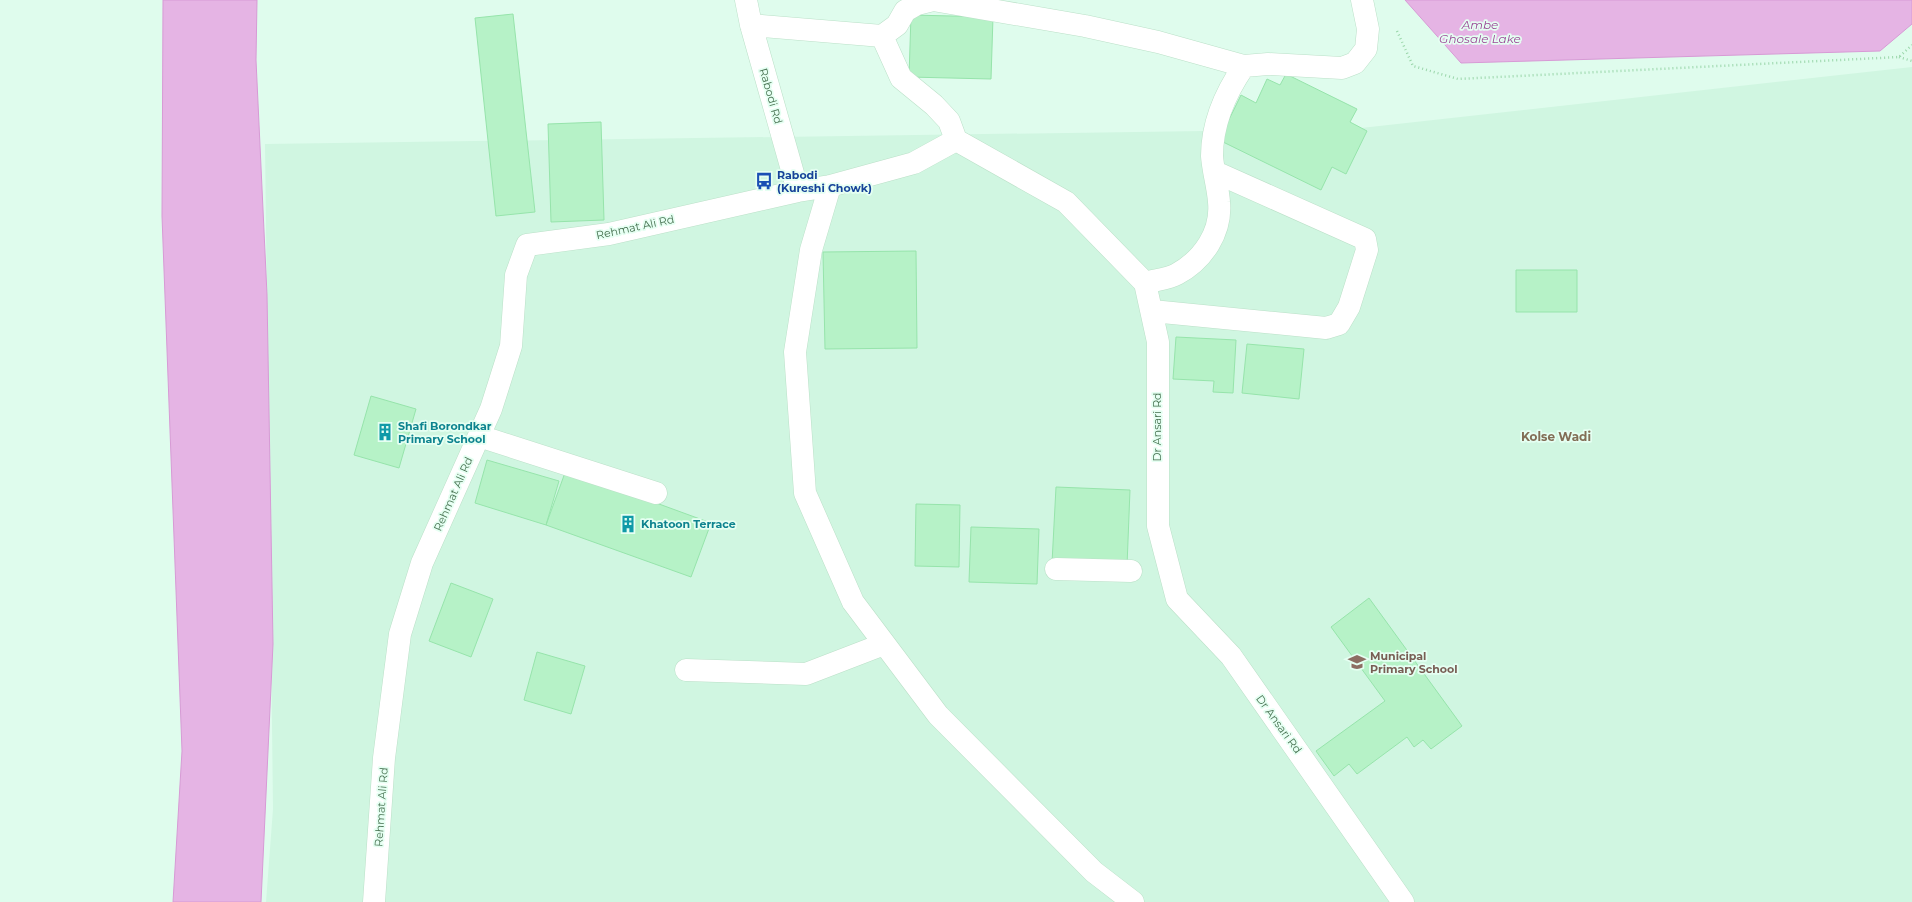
<svg xmlns="http://www.w3.org/2000/svg" width="1912" height="902" viewBox="0 0 1912 902" font-family="Montserrat,sans-serif">
<rect width="100%" height="100%" fill="#dffced"/>
<path fill="#d0f6e1" d="M1912,67V902H266L273,809L265,144L1352,129Z"/>
<path fill="#e5b4e4" stroke="#d79ad5" d="M163,0H257L256,60L267,295L273,644L261,902H173L182,751L162,216Z
M1405,0H1912V24L1880,51L1461,63Z"/>
<path fill="#b6f2c7" stroke="#96e4ab" d="M513,14L535,212L496,216L475,18Z
M911,15L993,17L991,79L909,77Z
M1286,74L1357,109L1350,122L1367,131L1346,174L1332,167L1321,190L1219,140L1241,95L1256,103L1267,79L1280,85Z
M601,122L604,220L551,222L548,124Z
M916,251L917,348L825,349L823,252Z
M1516,270H1577V312H1516Z
M1176,337L1236,340L1233,393L1213,392L1214,381L1173,379Z
M1247,344L1304,349L1299,399L1242,393Z
M371,396L416,409L399,468L354,455Z
M487,460L559,481L546,525L475,503Z
M566,470L711,523L691,577L546,525Z
M1056,487L1130,490L1127,566L1052,563Z
M916,504L960,505L959,567L915,566Z
M971,527L1039,529L1037,584L969,582Z
M451,583L493,599L471,657L429,641Z
M1369,598L1462,726L1431,749L1423,740L1414,747L1407,737L1357,774L1349,764L1334,776L1316,751L1385,701L1331,627Z
M537,652L585,666L571,714L524,700Z"/>
<g fill="none" stroke-linecap="round" stroke-linejoin="round">
<g stroke="#bbe0c8" stroke-width="23">
<path id="minor" d="M746,0L751,25L798,191
M751,25L882,36L897,25L905,11L917,4L933,0L1085,26L1158,42L1244,66L1268,64L1342,68L1355,63L1366,49L1368,29L1362,0
M882,36L901,78L934,105L949,121L956,140
M830,186L811,250L795,352L805,493L853,602L938,715L1094,872L1133,902
M1145,283C1155,280 1168,279 1177,274C1203,260 1222,232 1219,202C1218,187 1213,171 1212,156C1212,124 1226,92 1244,66
M1152,311L1326,328L1339,324L1349,307L1367,250L1365,239L1215,172
M479,436L656,493
M1056,569L1131,571
M686,670L806,674L884,644
M374,902L384,758L400,634L422,563L491,409L511,346L516,275L527,245L609,234L798,191L830,186L914,163L956,140L1066,202L1145,283L1158,342V526L1177,599L1231,656L1403,902"/>
</g>
<path stroke="#9ad6aa" stroke-width="2.5" stroke-dasharray="1 3" stroke-linecap="butt" d="M1397,31L1413,66L1458,79L1899,57L1912,45
M1899,57L1912,61"/>
<use href="#minor" stroke="#fff" stroke-width="22"/>
</g>
<defs>
<g id="bus-bare" transform="scale(1.38)"><path d="M-5-6H5V4H4V6H2V4H-2V6H-4V4H-5ZM-3.5-4V0h7V-4ZM-3.5 1.2v1.5H-2V1.2ZM2 1.2v1.5H3.5V1.2Z" fill="#1a4fb4" stroke="#e5fff2" stroke-width="2.5" paint-order="stroke"/></g>
<g id="building-bare" transform="scale(1.38)"><path d="M-4-6H4V6H1V3H-1V6H-4ZM-2.5-4.3h1.7v1.8h-1.7ZM.8-4.3h1.7v1.8H.8ZM-2.5-1h1.7V.8h-1.7ZM.8-1h1.7V.8H.8Z" fill="#0f9aa8" stroke="#e5fff2" stroke-width="2.5" paint-order="stroke"/></g>
<g id="school-bare" transform="scale(1.38)"><path d="M0-5L7-2L0 1L-7-2ZM-4 1L0 2.5L4 1V4Q0 6-4 4Z" fill="#8d6e63" stroke="#e5fff2" stroke-width="2.5" paint-order="stroke"/></g>
</defs>
<g fill-rule="evenodd">
<use href="#bus-bare" x="764" y="181"/>
<use href="#building-bare" x="385" y="432"/>
<use href="#building-bare" x="628" y="524"/>
<use href="#school-bare" x="1357" y="662"/>
</g>
<g text-anchor="middle" dominant-baseline="central" stroke-width="3.5" stroke-linejoin="round" paint-order="stroke">
<g font-size="11" fill="#477251" stroke="#e5fff2">
<text transform="translate(771 96) rotate(74)">Rabodi Rd</text>
<text transform="translate(635 227) rotate(-12)">Rehmat Ali Rd</text>
<text transform="translate(1157 427) rotate(-90)">Dr Ansari Rd</text>
<text transform="translate(453 494) rotate(-66)">Rehmat Ali Rd</text>
<text transform="translate(1279 724) rotate(54)">Dr Ansari Rd</text>
<text transform="translate(381 807) rotate(-86)">Rehmat Ali Rd</text>
</g>
<g font-size="11" font-weight="bold" fill="#164399" stroke="#e5fff2" text-anchor="start">
<text x="777" y="175">Rabodi<tspan x="777" dy="13">(Kureshi Chowk)</tspan></text>
</g>
<g font-size="11" font-weight="bold" fill="#0d838f" stroke="#e5fff2" text-anchor="start">
<text x="398" y="426">Shafi Borondkar<tspan x="398" dy="13">Primary School</tspan></text>
<text x="641" y="524">Khatoon Terrace</text>
</g>
<g font-size="11" font-weight="bold" fill="#785e54" stroke="#e5fff2" text-anchor="start">
<text x="1370" y="656">Municipal<tspan x="1370" dy="13">Primary School</tspan></text>
</g>
<g font-size="12" font-style="italic" fill="#9b4997" stroke="#e5fff2">
<text x="1480" y="24">Ambe<tspan x="1480" dy="14">Ghosale Lake</tspan></text>
</g>
<g font-size="12" font-weight="bold" fill="#826e56" stroke="#e5fff2">
<text x="1556" y="436">Kolse Wadi</text>
</g>
</g>
</svg>
